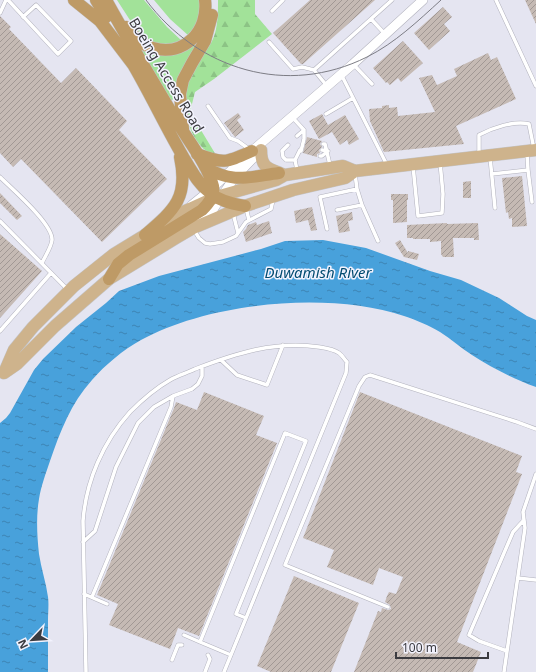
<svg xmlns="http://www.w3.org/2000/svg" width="536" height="672" viewBox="0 0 536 672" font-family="'Noto Sans',sans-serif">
<defs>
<pattern id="forest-firs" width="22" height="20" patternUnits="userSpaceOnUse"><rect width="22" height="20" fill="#a2e299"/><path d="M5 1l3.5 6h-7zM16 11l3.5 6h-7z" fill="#8cc385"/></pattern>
<pattern id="water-ripples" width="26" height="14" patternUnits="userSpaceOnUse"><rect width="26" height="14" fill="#48a1db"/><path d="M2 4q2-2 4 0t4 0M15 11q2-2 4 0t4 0" fill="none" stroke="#3d84b3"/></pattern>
<pattern id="building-hatch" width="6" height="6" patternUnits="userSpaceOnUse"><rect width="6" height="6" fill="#c5bab4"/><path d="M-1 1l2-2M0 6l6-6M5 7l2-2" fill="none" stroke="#a19894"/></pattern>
</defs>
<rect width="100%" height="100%" fill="#e5e5f1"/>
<path fill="#a2e299" d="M117,0H144L167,27L182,41L176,45L149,43L137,31Z
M154,0H200V17L189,36L170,19Z
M202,35L174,94V98L171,101L141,50C169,62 179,49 202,35Z"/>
<path fill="url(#forest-firs)" d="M218,0H255V14L272,34L214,79L195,92L190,112L216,155L215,156C209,153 204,150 200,145C188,131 183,108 186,90C187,82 192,72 196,65C201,56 209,48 213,39C218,27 218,13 218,0Z"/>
<path fill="url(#water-ripples)" d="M323,240L366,248L430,271L461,280L499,298L527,316L536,320V387C514,379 492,368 472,355C461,348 451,339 440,332C430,326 416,320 404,316C329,291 210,302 141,340C123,350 105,365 92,380C71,403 60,432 50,461C46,473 41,486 39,499C36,516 37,536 39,554C41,568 46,582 48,597C49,604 48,613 48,620C48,638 48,655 48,672H0V423L6,418L10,413L34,370L43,359L76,327L106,303L119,291L159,276L261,249L285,241Z"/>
<path fill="url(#building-hatch)" d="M310,0H375L303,64H301L273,33Z
M525,0H536V24Z
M443,7L452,17L444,24L450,31L429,50L414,33Z
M0,16L11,27L9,29L61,83L76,68L127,121L119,130L167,179L102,242L21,159L13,167L0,153Z
M403,41L423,63L401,82L398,78L390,85L387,82L386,83L373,68Z
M488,53L491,60L497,57L516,99L456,126L464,144L384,152L370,121L369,109L382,108V106L389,105V108L397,107L398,116L435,112L419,78L432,75L437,85L457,76L454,69Z
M238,113L241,117L237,120L244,130L235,137L224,123Z
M322,114L328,125L345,115L359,139L349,145L347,140L340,145L332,132L319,139L309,121Z
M307,137L322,141L320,144L322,147L319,150L320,153L317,154V157L303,153Z
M522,176L527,226L512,227V218L509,219L508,212L506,213L502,178Z
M471,181V198H463V182Z
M0,193L22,216L17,220L0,203Z
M391,194H408V200H407V222L393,223V200H391Z
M312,207L317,230L311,231L308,220L296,223L294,211Z
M352,212L353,220L348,221L350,231L339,233L336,216Z
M269,221L272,233L246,242L243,232L246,229L248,225L256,222L257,225Z
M447,223V224L478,223L479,240H474V238H453L454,257H443L441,254V241L430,242V239H413V238H407V225Z
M0,234L42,271L0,318Z
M400,240L408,253V251L419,254L417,260L404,257L395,243Z
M204,392L264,416L256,435L277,443L199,636L178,628L170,649L109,625L118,604L97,595L174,408L176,402L197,410Z
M360,392L522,456L516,472L522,474L457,642L481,652L473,672H354L378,611L381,612L382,608L388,610L391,609L390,605L385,602L387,596L389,592L396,594L403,577L379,568L373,585L327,567L334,550L303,538Z
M294,576L359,603L331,672H271L257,666Z"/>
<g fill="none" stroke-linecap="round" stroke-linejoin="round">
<g stroke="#b2b2bd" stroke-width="4.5">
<path id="service" d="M8,0L58,54L71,41L36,5L23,17
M496,0L536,86
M272,11L283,0
M0,13L6,0
M371,19L385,34
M269,42L293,69L302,67L314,70L392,0
M354,65L372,84
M314,70L327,86
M342,76L387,165
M208,106L230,138L238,141L249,149
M326,114L353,98
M293,118L304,130V138
M297,136L304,130
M323,144H325L330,165
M288,145L282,151L283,157L286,160H295
M301,151L304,139
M479,154V135C492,128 515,120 529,124L534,149
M320,156H322L328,151L322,150
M490,157L495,208
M413,166L418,216L442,213L443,194L440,162
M297,170L295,160L300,150
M528,170L532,202
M492,174L528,170L527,154
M0,177C12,189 53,224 52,240C51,248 45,256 42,263
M362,205L378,241
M246,208L249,220
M337,210L362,205L357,189L355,174
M233,213L238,233
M0,221L68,290
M327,229L320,197L357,189
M194,230L199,238L205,243L210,244L223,242L236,236L246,222L271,209L273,200
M0,331L51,273
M221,360L237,375L267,385L283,345
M83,542L95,531L116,467L138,423L154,407L173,396L192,389L198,384L202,376V367
M518,578L536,580
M84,594L107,604
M92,597L171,407L173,396
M388,607L285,565L359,386L365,377L370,375L517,422L536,429
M184,635L200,642
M507,651L479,641L469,635L513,532L524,520
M231,655L200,642L285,433L306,441L236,614L246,618
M172,660L178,645H182
M86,672L83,521C86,481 103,442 130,412C142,400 156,388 170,380C178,375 187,373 195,369C234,354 276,340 319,347C325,348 333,349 339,353C342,355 344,359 347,362L346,373L224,672
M205,672L210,659L208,655
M504,672L525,528L523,512L536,474"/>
</g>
<g stroke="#b2b2bd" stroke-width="10">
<path id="tertiary" d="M192,205L208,192L252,151L353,64L423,0
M200,222L210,214L234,178L257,154"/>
</g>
<g stroke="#c4c4c6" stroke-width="13">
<path id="primary" d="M261,150C261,168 268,168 282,174
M4,373L17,364L55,326L109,279L176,238L193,228L245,206L293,190L345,178L355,171L536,150
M4,373L14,350L33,327L74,286L114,254L181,213L216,197L276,180L285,175L343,166L355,171"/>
</g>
<g stroke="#c4c4c6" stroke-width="13">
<path id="trunk" d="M74,0L100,21L135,67
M96,0L106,17
M106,0C129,42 154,83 179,125C190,143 208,166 213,186C215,196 208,204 202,210L129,255L118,264L109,279
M126,27C133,36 141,45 153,48C184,57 209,31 205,0
M131,61C150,93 166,128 185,160C192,171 198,184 209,192C219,201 232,204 245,206
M183,129L180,94L183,80L192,63L205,41L212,15
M197,154C224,164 225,163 252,151
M205,167C232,184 249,177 279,173
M145,235C174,210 189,198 180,157"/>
</g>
<use href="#service" stroke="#fff" stroke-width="3.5"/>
<use href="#tertiary" stroke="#fff" stroke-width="9"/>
<use href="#primary" stroke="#ceb38c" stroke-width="12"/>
<use href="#trunk" stroke="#be9a66" stroke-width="12"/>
<path stroke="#7d7d85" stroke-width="1" d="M146,0C198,70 287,97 367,57C395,43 418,21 441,0"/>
</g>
<g text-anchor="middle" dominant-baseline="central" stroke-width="3" stroke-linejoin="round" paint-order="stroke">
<g font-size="14" fill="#3b3b40" stroke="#f3f3fe">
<text transform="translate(167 75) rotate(59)">Boeing Access Road</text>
</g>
<g font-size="15" font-style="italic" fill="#024b71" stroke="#f3f3fe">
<text x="318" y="272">Duwamish River</text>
</g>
</g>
<g transform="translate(32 640) rotate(245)" stroke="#f3f3fe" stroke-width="3" paint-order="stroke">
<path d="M0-3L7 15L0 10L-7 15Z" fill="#3b3b40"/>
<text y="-6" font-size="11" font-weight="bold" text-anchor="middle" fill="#3b3b40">N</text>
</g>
<path d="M396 652v6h92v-6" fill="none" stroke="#3b3b40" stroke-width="2"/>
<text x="402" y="652" font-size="12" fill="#3b3b40" stroke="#f3f3fe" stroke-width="3" paint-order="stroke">100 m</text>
</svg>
